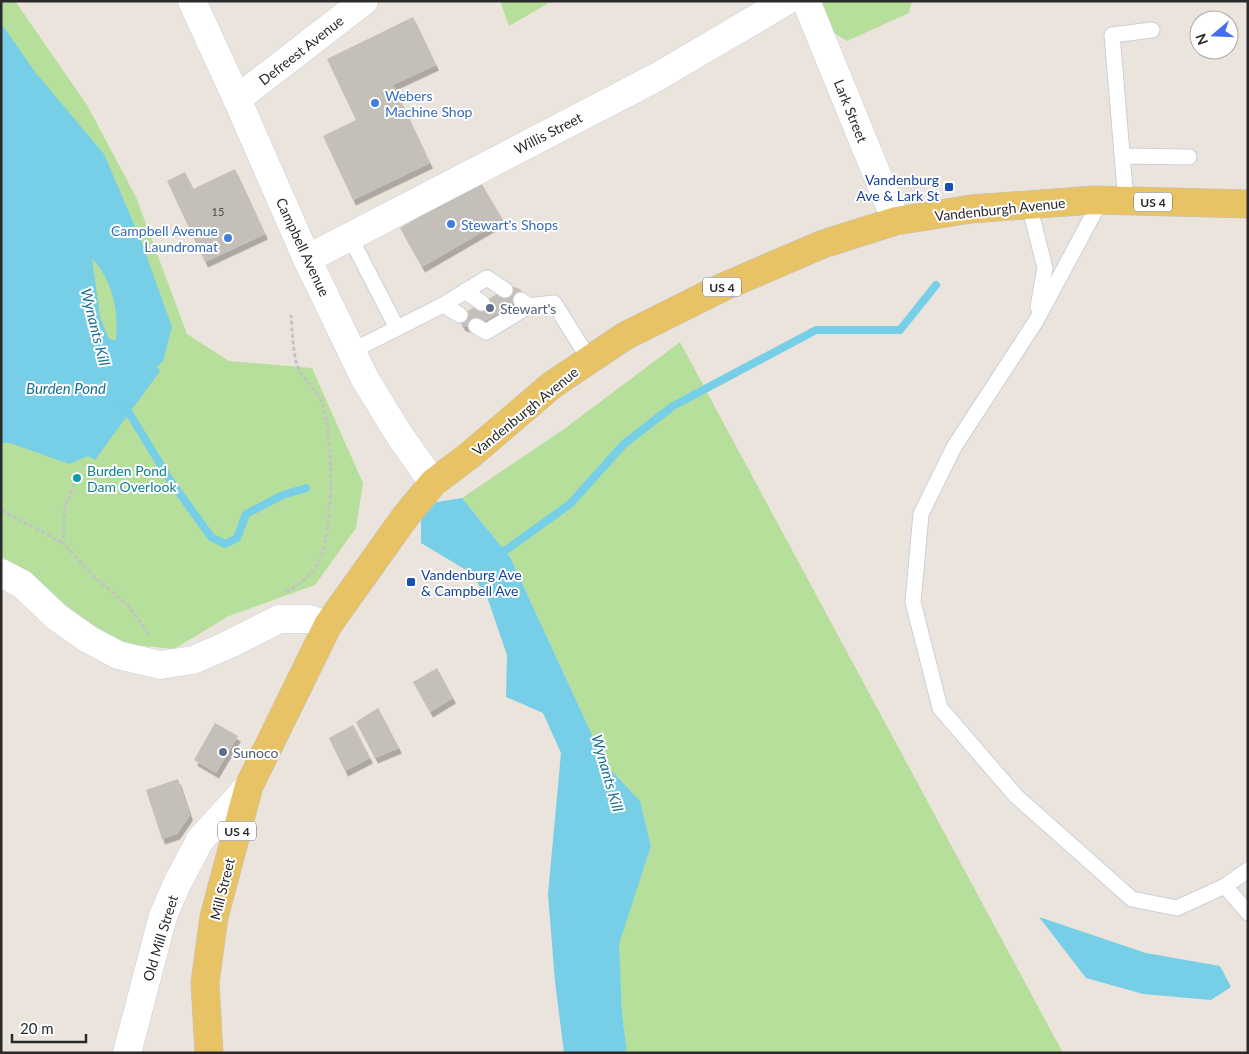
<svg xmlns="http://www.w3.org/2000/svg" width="1249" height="1054" viewBox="0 0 1249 1054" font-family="Lato,sans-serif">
<defs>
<filter id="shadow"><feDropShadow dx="3" dy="5.5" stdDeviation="0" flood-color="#0004"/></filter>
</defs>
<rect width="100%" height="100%" fill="#ebe4dd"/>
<path fill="#b7df9c" d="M1,1H15L87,105L136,197L187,334L229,361L312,368L363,483L356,528L315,585L229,616L174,649L116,643L1,556Z
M500,1H552L509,26Z
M819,1H912L909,13L847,41L824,27Z
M680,342L1063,1053H627L622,1013L618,944L651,846L640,802L606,765L510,557L462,498L564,429Z"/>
<path fill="#76cfe7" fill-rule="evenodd" d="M1,23L35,72L104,154L142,243L172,327L163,361L157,367L160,371L95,460L88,456L69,464L10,443H1ZM92,258C112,280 119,310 116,340L109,339L100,317Z
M462,498L510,557L606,765L640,801L651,846L619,944L622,1013L627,1053H564L555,982L548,894L561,753L543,713L506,697L507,655L487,597L471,573L421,543V517L431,503Z
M1039,917L1146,953L1220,966L1231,987L1211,1000L1143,994L1086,978Z"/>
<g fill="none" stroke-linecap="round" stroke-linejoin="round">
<path stroke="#76cfe7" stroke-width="8" d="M122,406L129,413L170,480L211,537L225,544L237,538L246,514L283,495L306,488
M499,555L570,504L624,444L673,406L816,330H900L936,285"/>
</g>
<path fill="#c4bfb8" filter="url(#shadow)" d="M413,17L436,65L393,85L430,163L353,200L323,136L356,120L327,59Z
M235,169L265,234L205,262L167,181L185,172L193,189Z
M480,181L503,220L422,267L400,228Z
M511,286L520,289L525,297L473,328L463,326L457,317Z
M437,668L453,698L430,712L413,682Z
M378,708L399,748L375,758L356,722Z
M215,723L238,736L216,773L194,760Z
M353,725L370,758L345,771L329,738Z
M178,779L190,815L177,834L162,839L146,790Z"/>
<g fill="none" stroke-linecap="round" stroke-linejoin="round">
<g stroke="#cbcfdb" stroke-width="17">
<path id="lane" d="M1123,156L1189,157
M1101,200L1036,321L954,447L921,514L913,602L940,708L1016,796L1132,899L1177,908L1225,886L1248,870
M1126,201L1112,35L1152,30
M1029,205L1045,268L1038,307
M350,237L397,328
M465,291L482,303
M529,306L554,303L589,359
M460,315L443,305L487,278L505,290
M476,326L486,332L529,306L521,300
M352,351L443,305
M1225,886L1248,913"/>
</g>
<g stroke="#cbcfdb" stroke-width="29">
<path id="street" d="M806,1L896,221
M237,99L364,1
M307,259L657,77L786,1
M1,573L22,584L58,618L88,639L118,655L160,665L193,660L230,644L279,619H309L328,625
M127,1053L163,916L177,884L200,840L249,786"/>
</g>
<g stroke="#cbcfdb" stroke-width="29">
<path id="secondary" d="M192,1L237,99L307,259L365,379L398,433L433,483"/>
</g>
<g stroke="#c3c3c3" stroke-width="29">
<path id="primary" d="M209,1053L205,983L214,917L249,786L328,625L405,517L433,483L470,455L552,385L625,336L723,287L823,244L896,221L971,209L1094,200L1248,204"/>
</g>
<path stroke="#c3c3c3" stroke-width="3" stroke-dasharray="4 2.5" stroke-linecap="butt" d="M77,478L65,507L63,543L92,575L128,605L150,636
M1,510L63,543
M286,592C297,586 314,574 319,562C334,527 334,439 322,403C317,389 302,379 297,365C293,352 292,329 291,315"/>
<use href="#lane" stroke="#fff" stroke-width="15"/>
<use href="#street" stroke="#fff" stroke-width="28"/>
<use href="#secondary" stroke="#fff" stroke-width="28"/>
<use href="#primary" stroke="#e8c365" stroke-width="28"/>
</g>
<g fill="#3f7fe0" stroke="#fff" stroke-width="2">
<circle cx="375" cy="103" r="5"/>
<circle cx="451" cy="224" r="5"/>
<circle cx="228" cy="238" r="5"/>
</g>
<g fill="#1a4fb4" stroke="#fff" stroke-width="2">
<rect x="944" y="182" width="10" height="10" rx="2.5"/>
<rect x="406" y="577" width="10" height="10" rx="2.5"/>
</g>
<g fill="#5c6f8a" stroke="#fff" stroke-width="2">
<circle cx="490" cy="308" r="5"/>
<circle cx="223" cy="752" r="5"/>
</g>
<circle fill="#0f9aa8" stroke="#fff" stroke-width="2" cx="77" cy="478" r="5"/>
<g text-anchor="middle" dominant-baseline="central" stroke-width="4" stroke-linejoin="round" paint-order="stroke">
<g font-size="11" fill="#504f4e">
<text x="218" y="211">15</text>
</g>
<g fill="#fff" stroke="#6a6a6a" stroke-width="1">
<rect x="1134" y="192.5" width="38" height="19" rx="4"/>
<rect x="703" y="277.5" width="38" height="19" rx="4"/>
<rect x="218" y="821.5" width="38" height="19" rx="4"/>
</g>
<g font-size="12" font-weight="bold" fill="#2a2a2a">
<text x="1153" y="202">US 4</text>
<text x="722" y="287">US 4</text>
<text x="237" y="831">US 4</text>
</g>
<g font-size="14" fill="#2a2a2a" stroke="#fff">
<text transform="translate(301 50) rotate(-38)">Defreest Avenue</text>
<text transform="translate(851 111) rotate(68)">Lark Street</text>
<text transform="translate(548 133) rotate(-27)">Willis Street</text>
<text transform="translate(1000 209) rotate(-6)">Vandenburgh Avenue</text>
<text transform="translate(303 247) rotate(65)">Campbell Avenue</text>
<text transform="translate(525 411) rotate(-39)">Vandenburgh Avenue</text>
<text transform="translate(222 889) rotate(-76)">Mill Street</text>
<text transform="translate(160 938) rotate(-73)">Old Mill Street</text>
</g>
<g font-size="14" fill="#366cbe" stroke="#fff" text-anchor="start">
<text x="385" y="95">Webers<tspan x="385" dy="16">Machine Shop</tspan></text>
<text x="461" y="224">Stewart's Shops</text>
<text x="218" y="230" text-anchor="end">Campbell Avenue<tspan x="218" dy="16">Laundromat</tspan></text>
</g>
<g font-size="14" fill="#164399" stroke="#fff" text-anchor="end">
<text x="939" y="179">Vandenburg<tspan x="939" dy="16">Ave &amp; Lark St</tspan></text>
<text x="421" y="574" text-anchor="start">Vandenburg Ave<tspan x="421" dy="16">&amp; Campbell Ave</tspan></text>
</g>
<g font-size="14" fill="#4e5e75" stroke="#fff" text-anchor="start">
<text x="500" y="308">Stewart's</text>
<text x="233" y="752">Sunoco</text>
</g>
<g font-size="14" fill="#0d838f" stroke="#fff" text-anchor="start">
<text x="87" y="470">Burden Pond<tspan x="87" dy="16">Dam Overlook</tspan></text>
</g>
<g font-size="15" font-style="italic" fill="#156f93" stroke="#fff">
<text transform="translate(96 327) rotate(76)">Wynants Kill</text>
<text x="66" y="388">Burden Pond</text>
<text transform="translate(608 773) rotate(74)">Wynants Kill</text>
</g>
</g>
<rect width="1249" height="1054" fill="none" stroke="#2a2a2a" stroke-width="5"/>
<g transform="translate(1214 35) rotate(251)"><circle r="24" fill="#ffffff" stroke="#aaaaaa"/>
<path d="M0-4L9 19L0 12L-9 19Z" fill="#466fef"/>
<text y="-8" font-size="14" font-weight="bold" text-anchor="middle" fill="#2a2a2a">N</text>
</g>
<path d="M12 1034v8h74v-8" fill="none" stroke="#2a2a2a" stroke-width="2.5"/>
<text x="20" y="1034" font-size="15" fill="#2a2a2a" stroke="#ffffff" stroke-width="4" paint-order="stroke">20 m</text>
</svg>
